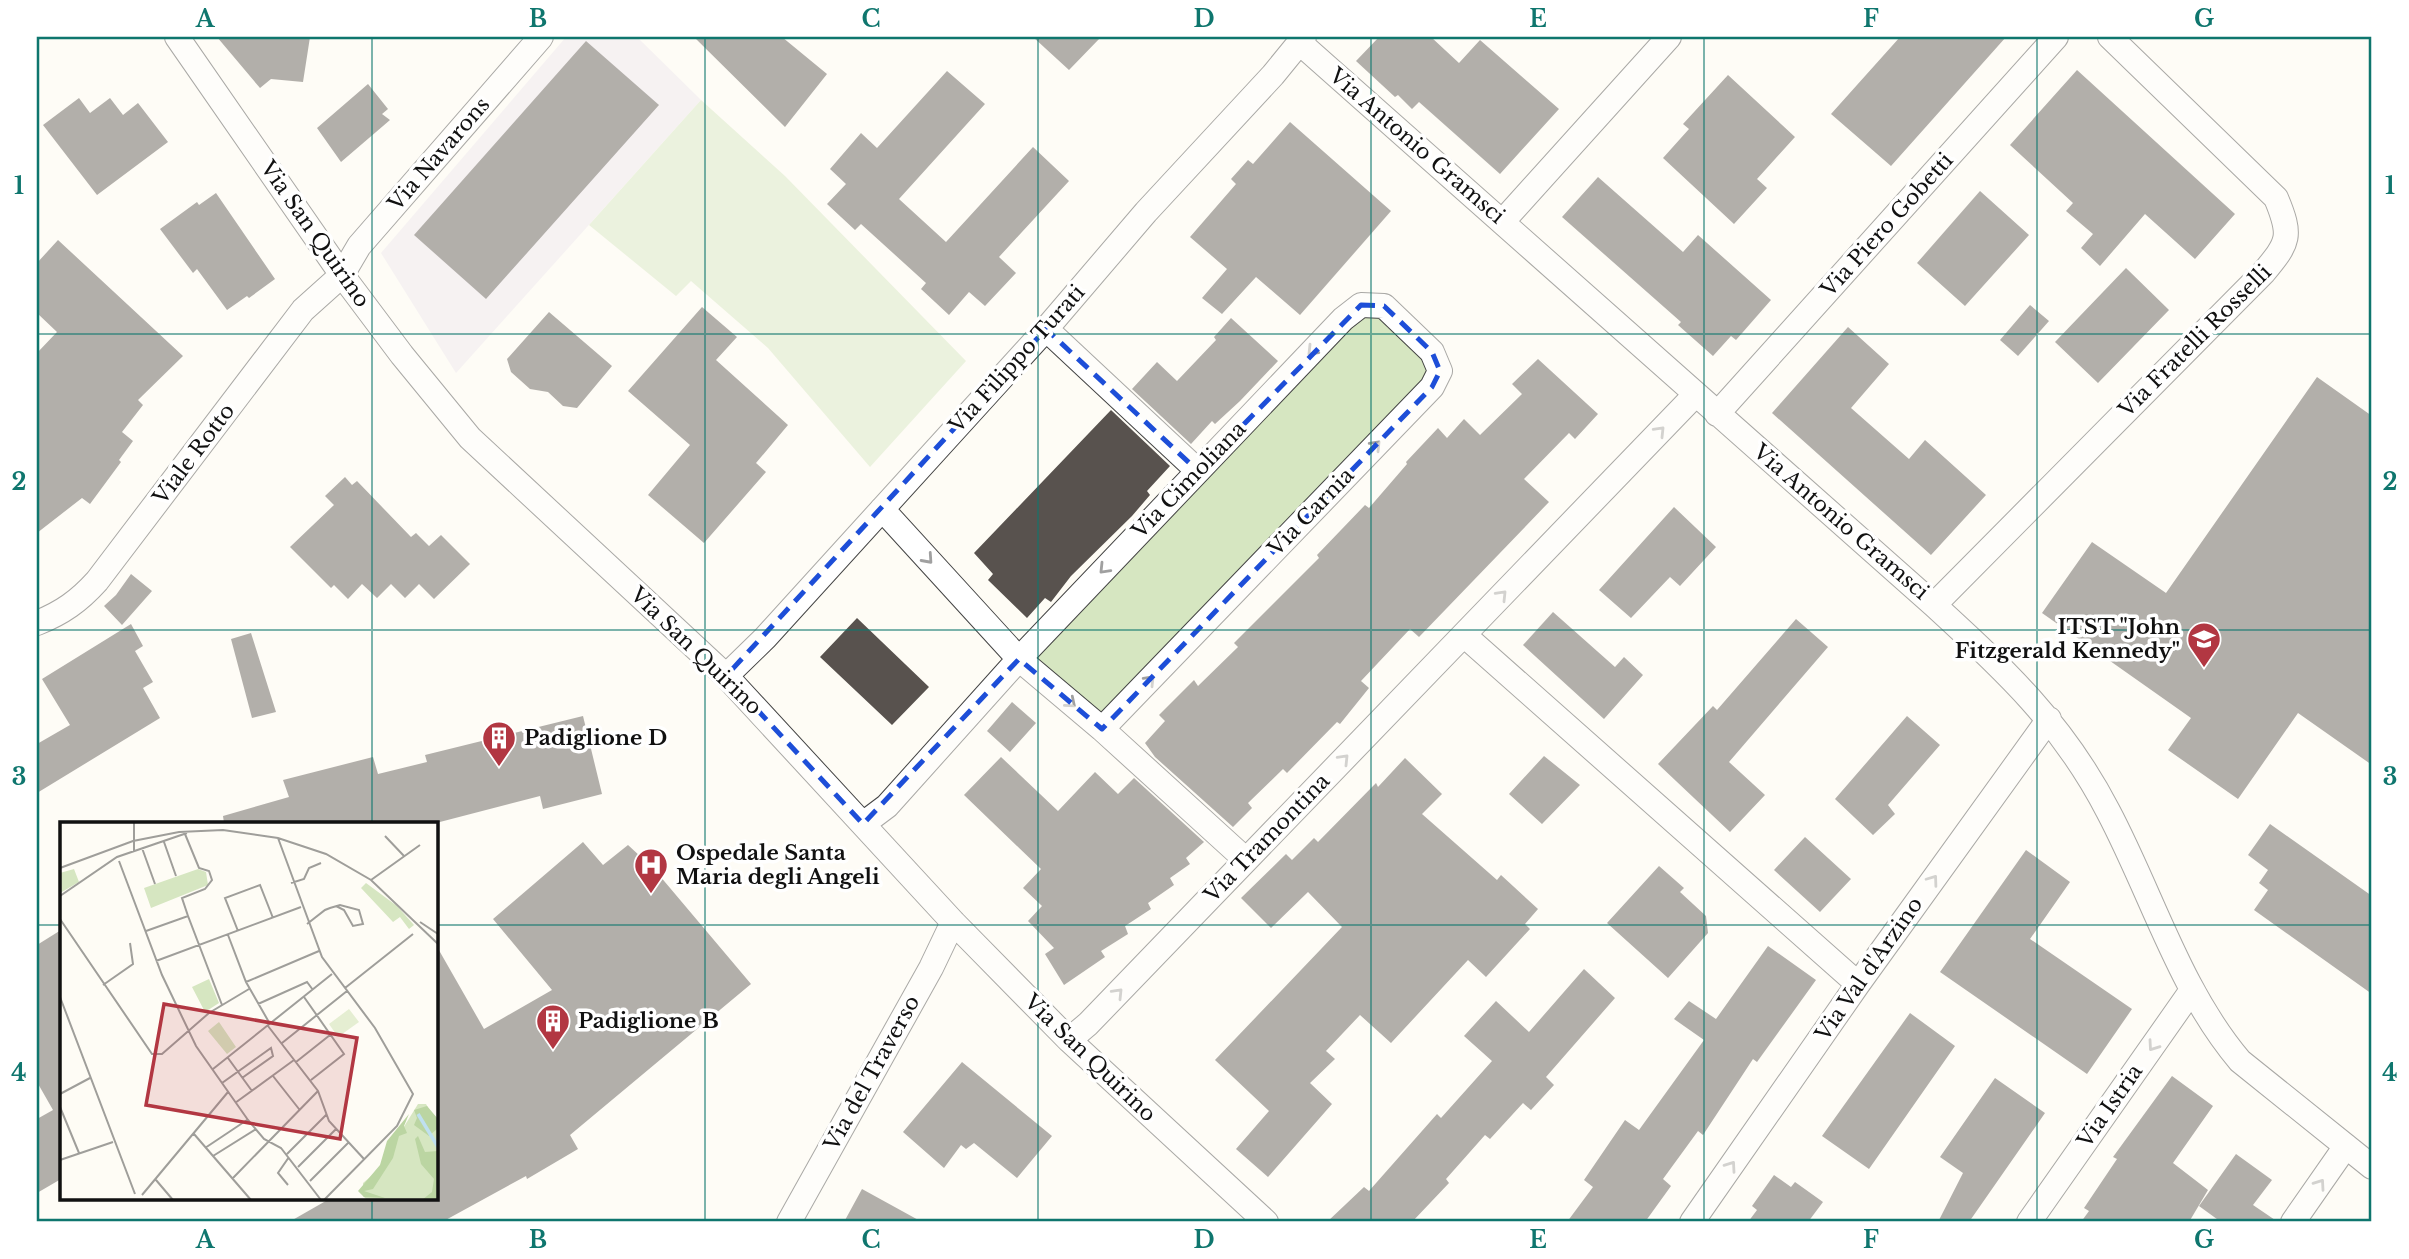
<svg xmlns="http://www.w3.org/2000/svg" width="2409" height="1259" viewBox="0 0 2409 1259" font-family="'Libre Baskerville',serif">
<rect width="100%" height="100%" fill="#fefcf5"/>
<path fill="#ede6ee" d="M566,37H637L701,100L456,373L381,253Z"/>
<path fill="#d6e6c1" d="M701,100L785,176L966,361L870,467L768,348L691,281L676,296L589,225Z
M1384,306L1440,371L1102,729L1019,659L1343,319Z"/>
<path fill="#58524e" d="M217,37H310L303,82L271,79L260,88Z
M694,37H782L827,74L785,127Z
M1033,37H1101L1069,70Z
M1379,37H1431L1459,63L1480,40L1559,109L1500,174L1419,102L1412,109L1398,95L1395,97L1356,61Z
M1900,37H2006L1891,166L1831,114Z
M586,41L659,105L486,299L414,235Z
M2077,70L2235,214L2195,259L2145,214L2100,266L2081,248L2093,234L2066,211L2073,203L2010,145Z
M947,71L985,104L899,199L946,242L1033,147L1069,181L999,257L1016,273L985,306L969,292L949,315L921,289L926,283L861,224L855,230L827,204L846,184L830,169L861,133L877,148Z
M1728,75L1795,137L1757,179L1767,188L1734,224L1663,158L1689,129L1683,124Z
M368,84L388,109L382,114L390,120L341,162L317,128Z
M79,98L90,113L110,98L123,115L138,103L168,142L97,195L43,125Z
M1290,122L1391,211L1300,315L1256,277L1222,314L1202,298L1227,269L1190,237L1236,184L1231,179L1248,160L1253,164Z
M1598,177L1683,252L1698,235L1771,300L1736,340L1731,336L1713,356L1678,325L1681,322L1562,217Z
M1980,191L2029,235L1965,306L1917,263Z
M216,193L275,279L249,298L247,296L227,310L197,269L193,273L160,229L197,202L199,205Z
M58,240L183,356L138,400L143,405L122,432L133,441L119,460L121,462L90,504L82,498L37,533V353L57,332L37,313V263Z
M2126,268L2169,310L2098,383L2055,342Z
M2030,305L2049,321L2018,356L2000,340Z
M702,307L737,337L716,360L788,425L756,463L766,472L704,543L648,495L690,445L628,391Z
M549,312L612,366L577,408L563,406L548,392L530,389L511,372L507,359Z
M1231,318L1278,361L1240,401L1215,424L1212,421L1191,444L1132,389L1157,362L1177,381L1216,340L1214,337Z
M1848,327L1889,364L1851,408L1909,459L1925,440L1986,495L1931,555L1772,413Z
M1538,359L1598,414L1575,439L1569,433L1524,479L1549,502L1419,637L1410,629L1361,681L1369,688L1340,724L1337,722L1287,773L1283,769L1248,803L1252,808L1233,827L1155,757L1145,743L1165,721L1159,715L1194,680L1198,686L1238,647L1234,643L1319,558L1317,555L1365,505L1369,508L1407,464L1406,462L1438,428L1447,438L1464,419L1480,435L1522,394L1512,384Z
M2317,377L2372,416V765L2298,713L2238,799L2168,750L2191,718L2042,613L2092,542L2166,593Z
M1111,410L1170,466L1147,491L1150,495L1132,516L1071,576L1051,602L1045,598L1027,618L988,580L993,574L974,553Z
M345,477L352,485L357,481L411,537L416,533L429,546L441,535L470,564L434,599L419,584L405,598L391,584L377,598L362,584L348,599L334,585L331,588L290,547L334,505L325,496Z
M1674,507L1716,547L1680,586L1670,577L1631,618L1599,590Z
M131,574L152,591L122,625L104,606L116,595Z
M1553,612L1615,667L1624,657L1643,675L1604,719L1523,645Z
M857,618L929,687L892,725L820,657Z
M1796,619L1828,647L1729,762L1765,795L1730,832L1658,764L1713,706L1717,710Z
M131,624L143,646L135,651L153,682L143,688L160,718L37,793V744L70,725L42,679Z
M251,633L276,712L252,718L231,639Z
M1012,702L1036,723L1010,752L987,731Z
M583,716L602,794L543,809L540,796L436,823H224L223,816L289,797L283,780L373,757L378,774L427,762L425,755Z
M1907,716L1940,745L1888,805L1895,814L1873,835L1835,799Z
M1544,756L1580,785L1542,824L1509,794Z
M1001,757L1058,811L1095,772L1118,794L1134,778L1204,842L1186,858L1190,864L1170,878L1174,885L1148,903L1151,909L1125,926L1128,934L1101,951L1105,957L1064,985L1045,954L1054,948L1028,921L1042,906L1023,888L1041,869L964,795Z
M1405,758L1442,794L1422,814L1497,880L1501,875L1538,909L1525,924L1530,929L1486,977L1468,960L1391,1043L1360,1015L1326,1051L1335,1059L1310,1083L1332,1104L1268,1177L1236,1149L1269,1111L1215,1060L1342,927L1308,892L1271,928L1241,898L1286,854L1292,860L1314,838L1318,842L1376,783L1378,787Z
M2270,824L2372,896V994L2254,910L2268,890L2259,883L2268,870L2248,855Z
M1805,837L1851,879L1820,912L1774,870Z
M583,842L603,865L628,845L654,869L751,984L570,1135L578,1149L527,1179L526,1176L442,1222H289L331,1198H436V945L484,1029L552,990L493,919Z
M2026,850L2070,882L2030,939L2132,1009L2087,1074L1940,972Z
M1659,866L1684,888L1680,892L1706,916L1708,933L1668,978L1607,923Z
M61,930V1179L37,1193V1119L53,1110L37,1082V945Z
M1768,946L1816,980L1757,1062L1753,1059L1703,1135L1698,1131L1663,1179L1671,1186L1645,1222H1567L1593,1187L1584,1180L1625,1120L1639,1130L1704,1040L1674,1019L1689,1001L1716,1019Z
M1584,969L1615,998L1546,1077L1554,1085L1531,1110L1523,1103L1490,1139L1485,1135L1446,1179L1449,1183L1412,1222H1327L1364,1187L1369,1191L1437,1114L1441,1118L1492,1061L1464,1036L1496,1001L1529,1032Z
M1910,1013L1955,1046L1869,1169L1822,1136Z
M962,1062L1052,1136L1017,1178L974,1143L966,1149L961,1145L944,1168L903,1132Z
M2172,1076L2213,1106L2173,1163L2208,1190L2189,1222H2081L2089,1211L2084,1208L2117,1159L2113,1157Z
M1995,1078L2045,1113L1969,1222H1938L1963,1173L1940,1157Z
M2236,1154L2272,1180L2253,1205L2278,1222H2221L2199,1206Z
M1774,1175L1791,1187L1795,1182L1823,1202L1808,1222H1748L1757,1210L1752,1206Z
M862,1189L922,1222H844Z"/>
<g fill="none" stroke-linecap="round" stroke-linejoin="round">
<g stroke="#444" stroke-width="26">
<path id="minor" d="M177,37L342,275L402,355L470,438L726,676L953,922L1069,1040L1266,1222
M1300,43L1934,605C2005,670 2063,724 2108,811C2152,894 2179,989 2240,1061L2372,1167
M1503,221L1669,37
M1046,329L1198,471
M1717,414L2056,37
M882,509L1019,659L1102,729L1246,860
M1934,605L2264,272C2289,242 2292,236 2276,198L2110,37
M37,623C62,613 79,601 97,581L303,310L342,275L359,246L541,37
M1464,635L1858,984
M726,676L765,638L1046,329L1146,212L1273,75L1304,37
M863,824L887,806L1019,659L1343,319L1361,305L1384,306L1432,352L1440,371L1432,387L1102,729
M1069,1040L1088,1024L1695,395
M789,1222L931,968L953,922
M1692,1222L1858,984L2049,719
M2029,1222L2192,990
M2293,1222L2346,1146"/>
</g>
<use href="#minor" stroke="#fff" stroke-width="24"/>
</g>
<defs><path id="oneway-chevron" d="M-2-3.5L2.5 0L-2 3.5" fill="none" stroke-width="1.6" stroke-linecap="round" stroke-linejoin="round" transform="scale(1.75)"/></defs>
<g stroke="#a0a0a0">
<use href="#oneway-chevron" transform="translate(1312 351) rotate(134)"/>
<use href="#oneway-chevron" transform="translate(1660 431) rotate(-46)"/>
<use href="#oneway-chevron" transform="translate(1376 445) rotate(-46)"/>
<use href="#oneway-chevron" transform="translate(928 559) rotate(48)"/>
<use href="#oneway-chevron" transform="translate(1104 569) rotate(134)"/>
<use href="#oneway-chevron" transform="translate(1502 595) rotate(-46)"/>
<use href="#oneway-chevron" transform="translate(1150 680) rotate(-46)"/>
<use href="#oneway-chevron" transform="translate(1071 703) rotate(40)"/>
<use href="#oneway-chevron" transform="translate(1344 759) rotate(-46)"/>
<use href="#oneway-chevron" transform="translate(1933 880) rotate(-54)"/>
<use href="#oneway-chevron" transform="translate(1118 993) rotate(-46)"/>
<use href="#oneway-chevron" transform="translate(2153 1046) rotate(125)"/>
<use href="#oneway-chevron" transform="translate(1731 1166) rotate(-55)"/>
<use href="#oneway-chevron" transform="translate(2320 1184) rotate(-55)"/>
</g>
<path d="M0 0H2409V1259H0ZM1361,305L1384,306L1432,352L1440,371L1432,387L1102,729L1019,659L863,824L726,676L1046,329L1198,471Z" fill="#fefcf5" fill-opacity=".55" fill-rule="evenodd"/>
<path fill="none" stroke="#1d4ed8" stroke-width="5" stroke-dasharray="14 9" stroke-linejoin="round" d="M1361,305L1384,306L1432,352L1440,371L1432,387L1102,729L1019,659L863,824L726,676L1046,329L1198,471Z"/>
<path fill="none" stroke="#0f766e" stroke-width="2" stroke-opacity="0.55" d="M372,37V823M705,37V1222M1038,37V1222M1371,37V1222M1704,37V1222M2037,37V1222M37,334H2372M37,630H2372M37,925H61M436,925H2372M372,1198V1222"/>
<defs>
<g id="school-pin" transform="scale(1.75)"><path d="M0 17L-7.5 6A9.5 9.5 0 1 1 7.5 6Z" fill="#b23742" stroke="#fff"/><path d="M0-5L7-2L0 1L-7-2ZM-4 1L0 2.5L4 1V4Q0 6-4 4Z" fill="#fff"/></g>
<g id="building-pin" transform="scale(1.75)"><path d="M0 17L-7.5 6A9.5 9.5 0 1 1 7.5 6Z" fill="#b23742" stroke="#fff"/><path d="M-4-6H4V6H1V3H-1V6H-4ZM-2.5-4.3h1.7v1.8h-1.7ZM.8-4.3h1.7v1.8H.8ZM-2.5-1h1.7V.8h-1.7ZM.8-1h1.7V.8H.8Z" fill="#fff"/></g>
<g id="hospital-pin" transform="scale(1.75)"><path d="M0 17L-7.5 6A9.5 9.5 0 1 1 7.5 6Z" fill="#b23742" stroke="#fff"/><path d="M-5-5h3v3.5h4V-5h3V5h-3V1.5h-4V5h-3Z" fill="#fff"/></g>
</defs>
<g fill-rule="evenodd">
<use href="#school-pin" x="2204" y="639"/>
<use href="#building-pin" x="499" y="738"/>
<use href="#hospital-pin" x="651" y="865"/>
<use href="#building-pin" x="553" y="1021"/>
</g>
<g text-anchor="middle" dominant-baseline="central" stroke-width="7" stroke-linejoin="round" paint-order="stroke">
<g font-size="21" fill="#111" stroke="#fff">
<text transform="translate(1417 146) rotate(41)">Via Antonio Gramsci</text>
<text transform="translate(439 154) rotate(-49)">Via Navarons</text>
<text transform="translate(1887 225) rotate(-48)">Via Piero Gobetti</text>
<text transform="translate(315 234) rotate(55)">Via San Quirino</text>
<text transform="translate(2195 341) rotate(-45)">Via Fratelli Rosselli</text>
<text transform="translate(1017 359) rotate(-48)">Via Filippo Turati</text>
<text transform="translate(194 454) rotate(-53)">Viale Rotto</text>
<text transform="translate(1189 480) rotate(-46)">Via Cimoliana</text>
<text transform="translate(1311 512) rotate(-46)">Via Carnia</text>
<text transform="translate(1841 522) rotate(41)">Via Antonio Gramsci</text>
<text transform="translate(696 651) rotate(44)">Via San Quirino</text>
<text transform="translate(1267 838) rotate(-46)">Via Tramontina</text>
<text transform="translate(1869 969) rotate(-55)">Via Val d'Arzino</text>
<text transform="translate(1090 1058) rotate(44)">Via San Quirino</text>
<text transform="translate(872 1073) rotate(-61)">Via del Traverso</text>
<text transform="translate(2110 1106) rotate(-55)">Via Istria</text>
</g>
<g font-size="21" font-weight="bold" fill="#111" stroke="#fff" text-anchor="start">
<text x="2180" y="627" text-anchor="end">ITST "John<tspan x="2180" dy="24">Fitzgerald Kennedy"</tspan></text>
<text x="524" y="738">Padiglione D</text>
<text x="676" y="853">Ospedale Santa<tspan x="676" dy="24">Maria degli Angeli</tspan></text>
<text x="578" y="1021">Padiglione B</text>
</g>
</g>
<g transform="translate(60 822)">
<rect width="378" height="378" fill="#fefcf5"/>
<path d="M14,47L19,60L0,71V51ZM138,47L146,50L148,63L91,86L84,66ZM306,61L337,84L354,103L349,107L340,95L333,100L301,66ZM149,157L159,181L145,190L132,165ZM159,200L176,225L167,232L148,209ZM358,282H366L378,303V378H307L303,374V361L316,350Z" fill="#d6e6c1"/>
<path d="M367,284L378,297V306L369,314L354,303L357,296L354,288ZM349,292L344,304L347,311L339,314L333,336L313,367L304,369L325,376L304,375L298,369L320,343L327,319ZM358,314L365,330L378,329V378H362L372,370L374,357L361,342L355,317Z" fill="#bbd5a2"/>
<path d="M289,187L299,200L278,215L269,202Z" fill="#e5eed2"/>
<path fill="none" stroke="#bfe0f0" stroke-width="3.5" d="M358,292L378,325"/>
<path fill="none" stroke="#9f9e9a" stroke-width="2" d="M125,12L139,46L149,49L152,58L145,67L122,76L128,94M325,14L344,34M218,16L262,135L315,206L353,272L337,304L264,378M104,20L116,54M82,26L95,62M74,29V0M59,39L102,153L136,224L188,298L204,317L221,326L261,378M0,46L73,19L119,10L163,8L218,16L266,32L311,58L378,122M311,58L360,23M231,61L244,57L249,46L261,41M0,74L57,35L127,11M0,97L92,232H102L149,191L189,167M360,100L378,112M247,102L265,88L270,86L280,83L299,88L303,102L293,104L284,88L276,84M86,109L128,94L162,183M178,109L165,76L200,63L213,96M168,113L186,160L210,202M96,139L241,85M186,160L259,129M43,163L73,142L70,121M285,166L353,112M0,175L75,372M244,175L284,232L251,258M198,182L247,160L253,168M208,204L258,269L269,299L304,337M222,221L287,169M168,236L192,269M236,240L270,213M153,247L272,152M213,254L239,287M162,261L211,226L213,234L182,256M0,272L30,256M175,281L234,238M0,285L19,331M134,312L191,378M145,326L187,298M227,332L266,293M153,334L196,307M0,338L53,320M238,345L276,307M172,357L258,269M96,358L113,378M250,359L288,321M228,363L218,351L229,335M82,373L168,270"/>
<path fill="#b23742" fill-opacity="0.15" stroke="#b23742" stroke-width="3.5" d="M104,182L297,216L280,317L86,283Z"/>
<rect width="378" height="378" fill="none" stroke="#111" stroke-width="3.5"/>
</g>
<rect width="2409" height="1259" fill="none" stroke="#ffffff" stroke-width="77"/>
<rect x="38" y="38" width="2332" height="1182" fill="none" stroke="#0f766e" stroke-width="2.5"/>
<g font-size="23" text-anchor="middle" font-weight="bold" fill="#0f766e">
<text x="205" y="27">A</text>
<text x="538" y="27">B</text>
<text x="871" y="27">C</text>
<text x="1204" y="27">D</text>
<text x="1538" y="27">E</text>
<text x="1871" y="27">F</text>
<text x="2204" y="27">G</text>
<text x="19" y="194">1</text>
<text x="2390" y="194">1</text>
<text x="19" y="490">2</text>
<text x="2390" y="490">2</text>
<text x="19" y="785">3</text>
<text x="2390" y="785">3</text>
<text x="19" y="1081">4</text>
<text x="2390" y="1081">4</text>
<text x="205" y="1248">A</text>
<text x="538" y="1248">B</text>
<text x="871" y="1248">C</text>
<text x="1204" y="1248">D</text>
<text x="1538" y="1248">E</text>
<text x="1871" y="1248">F</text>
<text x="2204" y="1248">G</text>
</g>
</svg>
